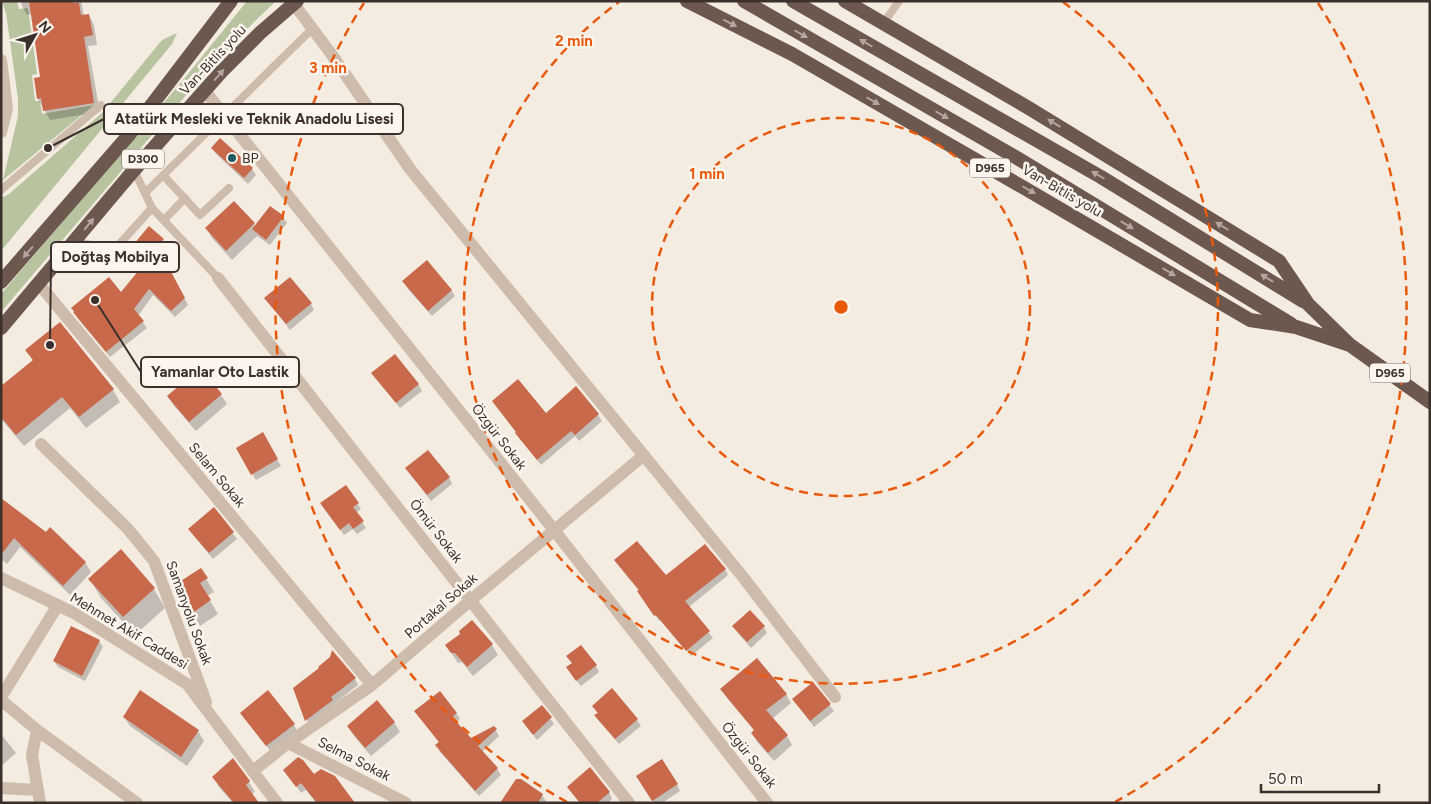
<svg xmlns="http://www.w3.org/2000/svg" width="1431" height="804" viewBox="0 0 1431 804" font-family="Figtree,sans-serif">
<rect width="100%" height="100%" fill="#f4ebe1"/>
<path fill="#b8c4a0" d="M2,1H17L19,9L28,8L37,74L32,75L35,101H40L42,114L94,105L3,180L18,116V99L6,13Z
M247,1H276L254,22L193,87L1,312V294L183,80Z
M177,33L172,44L1,251V198L9,194L103,112L162,40Z"/>
<path fill="#0003" d="M21,1H81L84,16L89,15L94,25L97,45L88,46L100,112L50,120L38,99L35,79L42,78L32,14L27,15L22,6Z
M212,148L252,169L256,175L248,184L216,154Z
M283,217L287,223L270,245L257,236L232,260L212,238L207,229L254,224L255,227Z
M150,228L163,240L167,246L162,252L172,261L176,267L171,274L188,305L175,317L153,295L138,316L147,328L110,357L78,319L74,312L121,294L138,272L128,264L125,257Z
M404,281L451,290L455,296L432,316L407,288Z
M266,298L311,304L314,310L290,330Z
M27,350L113,390L120,402L86,428L70,408L24,446L1,419V387L33,361Z
M377,379L418,384L422,391L400,408Z
M576,388L598,415L602,421L579,441L575,436L541,465L520,439L517,433L493,402L545,415Z
M221,395L227,404L196,431L174,406L168,397Z
M262,434L281,466L256,480L237,449Z
M407,469L449,477L452,484L431,501Z
M1,499L85,562L91,572L70,595L20,547L7,564L1,559Z
M357,503L361,509L356,513L366,528L357,534L353,529L344,535L325,510Z
M214,509L237,539L213,559L193,535L190,529Z
M120,551L154,589L165,608L135,635L101,598L90,579Z
M615,560L666,577L725,569L728,575L689,607L713,638L691,656L660,620L659,621L642,597L639,591L619,566Z
M201,570L214,592L207,596L218,614L200,626L183,600Z
M472,621L492,645L498,655L473,676L462,662L458,663L446,645L461,635Z
M733,626L764,627L767,633L751,648L737,632Z
M99,641L103,647L85,681L58,667L54,661Z
M568,657L596,666L599,672L581,686L571,674L573,664Z
M355,679L358,685L334,704L310,727L294,689Z
M813,684L834,711L814,727L794,700Z
M722,689L786,694L791,703L772,719L787,736L792,745L774,761L757,742L752,733L755,731L727,698Z
M612,690L637,720L641,726L619,744L600,722L596,716L598,714L593,706Z
M416,711L456,713L460,719L455,723L471,740L494,727L499,736L482,752L497,769L501,775L479,796L440,752L437,745L439,743Z
M241,713L294,725L297,731L271,752Z
M124,717L198,731L204,741L187,766L130,726Z
M550,718L554,724L537,740L524,722Z
M394,722L400,732L371,756L354,736L348,727Z
M1,734L16,753L1,766Z
M233,760L249,782L255,792L252,794L258,803H233L219,787L213,777Z
M285,770L314,776L352,803H316L306,790L301,793Z
M518,779L542,795L546,801L545,803H502Z
M641,782L677,784L680,791L662,803H654Z
M568,787L609,792L612,799L608,803H580Z"/>
<path fill="#c8694b" d="M29,1H73V3H79L81,15L89,14L93,35L84,37L94,103L43,111L41,98L37,99L34,78L40,77Z
M220,138L253,168L244,178L211,148Z
M234,201L255,223L226,251L205,228Z
M270,206L284,216L266,240L252,229Z
M149,226L164,239L157,247L173,260L168,266L185,298L171,311L149,289L134,309L144,321L106,352L73,312L74,311L71,308L109,277L121,292L139,270L123,257Z
M427,260L452,290L428,311L402,281Z
M290,277L312,303L286,324L264,298Z
M60,322L114,389L79,417L62,397L16,435L1,417V386L33,360L25,350Z
M395,354L419,384L396,403L371,373Z
M200,368L222,394L189,422L167,396Z
M518,379L546,413L576,386L599,414L575,435L571,431L537,460L515,433L516,432L492,401Z
M263,432L278,459L251,475L236,448Z
M428,450L450,477L427,495L405,468Z
M346,485L359,503L353,507L364,521L353,529L349,523L340,530L320,503Z
M1,498L46,532L50,527L86,562L63,586L14,538L1,555Z
M214,507L234,532L209,553L188,529Z
M637,541L666,575L705,544L726,569L685,601L710,631L686,651L656,615L654,616L637,591L639,590L614,560Z
M121,549L155,588L123,617L88,579Z
M201,568L208,578L200,583L211,600L191,614L173,586Z
M750,610L765,626L747,642L732,626Z
M472,620L493,644L467,667L455,653H451L445,645L460,634L459,631Z
M71,626L100,640L82,676L53,661Z
M581,645L597,665L576,681L566,667L572,663L566,656Z
M332,650L356,678L331,697L333,700L305,721L293,688L319,668L318,667L330,657Z
M757,658L787,694L766,710L788,735L768,753L751,733L754,730L720,689Z
M813,682L831,704L810,721L792,699Z
M612,688L638,719L615,739L594,715L598,713L592,706Z
M140,690L199,730L181,757L123,717Z
M268,690L295,724L266,746L240,713Z
M440,691L457,713L452,717L471,738L494,726L497,729L478,746L498,768L475,791L435,745L439,742L414,711Z
M377,700L395,722L365,748L347,726Z
M542,705L552,717L533,735L522,721Z
M298,757L303,760L314,774L321,769L335,776L355,803H317L301,783L296,787L283,770Z
M233,758L250,781L246,785L259,803H234L212,777Z
M662,759L678,784L652,801L636,776Z
M590,767L610,792L597,803H580L567,787Z
M516,779H521L543,794L538,803H500Z"/>
<g fill="none" stroke-linecap="round" stroke-linejoin="round">
<path stroke="#cdbbac" stroke-width="8" d="M883,24L899,1
M163,175L200,215L229,188
M1,190L101,105
M145,193L313,28
M152,208L218,278
M164,220L185,198
M75,242L115,249L152,208L134,170"/>
<path stroke="#cdbbac" stroke-width="12" d="M294,4L332,55L410,169L743,577L835,697
M1,60L7,109L1,132
M205,91L554,530L767,803
M218,278L629,803
M39,284L372,685
M41,444L128,529L154,561L206,702
M1,578L74,613L187,684L277,803
M1,697L58,605
M1,700L37,730L137,803
M37,730L32,755L40,803
M288,743L406,803
M253,771L288,743L372,685L471,600L644,455
M1,788L38,790"/>
<path stroke="#6c584f" stroke-width="14" d="M687,1L792,54L1026,189L1250,320L1296,327L1350,345
M744,1L1017,158L1291,324
M793,1L1101,177L1303,301
M845,1L1027,107L1279,261L1308,304L1350,345L1430,402
M1,282L128,136L231,1
M1,328L134,170L221,72L260,33L297,1"/>
</g>
<defs><path id="oneway-solid" d="M-6-.8H1V-3.2L6.5 0L1 3.2V.8H-6Z" transform="scale(1.25)"/></defs>
<g fill="#b4a69e">
<use href="#oneway-solid" transform="translate(730 23) rotate(27)"/>
<use href="#oneway-solid" transform="translate(801 34) rotate(30)"/>
<use href="#oneway-solid" transform="translate(866 43) rotate(-150)"/>
<use href="#oneway-solid" transform="translate(219 75) rotate(-49)"/>
<use href="#oneway-solid" transform="translate(873 101) rotate(30)"/>
<use href="#oneway-solid" transform="translate(942 115) rotate(30)"/>
<use href="#oneway-solid" transform="translate(1054 123) rotate(-149)"/>
<use href="#oneway-solid" transform="translate(1098 175) rotate(-150)"/>
<use href="#oneway-solid" transform="translate(1029 190) rotate(30)"/>
<use href="#oneway-solid" transform="translate(89 224) rotate(-50)"/>
<use href="#oneway-solid" transform="translate(1127 225) rotate(31)"/>
<use href="#oneway-solid" transform="translate(1222 226) rotate(-148)"/>
<use href="#oneway-solid" transform="translate(28 252) rotate(131)"/>
<use href="#oneway-solid" transform="translate(1169 272) rotate(31)"/>
<use href="#oneway-solid" transform="translate(1267 278) rotate(-148)"/>
</g>
<g fill="none" stroke="#e8590c" stroke-width="2.5" stroke-dasharray="9 6">
<circle cx="841" cy="307" r="189"/>
<path d="M1063 2A377 377 0 1 1 619 2"/>
<path d="M567 802A566 566 0 0 1 364 3M1318 3A566 566 0 0 1 1115 802"/>
</g>
<circle fill="#1f5a5e" stroke="#fbf5ee" stroke-width="2" cx="232" cy="158" r="5"/>
<g text-anchor="middle" dominant-baseline="central" stroke-width="5" stroke-linejoin="round" paint-order="stroke">
<g fill="#fbf5ee" stroke="#756b66" stroke-width="1">
<rect x="122" y="149.5" width="42" height="19" rx="4"/>
<rect x="970" y="158.5" width="40" height="19" rx="4"/>
<rect x="1370" y="363.5" width="40" height="19" rx="4"/>
</g>
<g font-size="12" font-weight="bold" fill="#3b302b">
<text x="143" y="159">D300</text>
<text x="990" y="168">D965</text>
<text x="1390" y="373">D965</text>
</g>
<g font-size="14" fill="#3b302b" stroke="#fbf5ee">
<text transform="translate(213 60) rotate(-47)">Van-Bitlis yolu</text>
<text transform="translate(1062 191) rotate(30)">Van-Bitlis yolu</text>
<text transform="translate(499 437) rotate(52)">Özgür Sokak</text>
<text transform="translate(217 475) rotate(50)">Selam Sokak</text>
<text transform="translate(436 531) rotate(52)">Ömür Sokak</text>
<text transform="translate(441 606) rotate(-41)">Portakal Sokak</text>
<text transform="translate(189 613) rotate(70)">Samanyolu Sokak</text>
<text transform="translate(129 631) rotate(31)">Mehmet Akif Caddesi</text>
<text transform="translate(749 755) rotate(52)">Özgür Sokak</text>
<text transform="translate(354 759) rotate(27)">Selma Sokak</text>
</g>
<g font-size="14" fill="#3b302b" stroke="#fbf5ee" text-anchor="start">
<text x="242" y="158">BP</text>
</g>
</g>
<circle cx="841" cy="307" r="8" fill="#e8590c" stroke="#fbf5ee" stroke-width="2.5"/>
<g font-size="15" text-anchor="middle" font-weight="bold" fill="#e8590c" stroke="#fbf5ee" stroke-width="5" stroke-linejoin="round" paint-order="stroke">
<text x="574" y="46">2 min</text>
<text x="328" y="73">3 min</text>
<text x="707" y="179">1 min</text>
</g>
<path fill="none" stroke="#3b302b" stroke-width="2" d="M48 148L104 119M50 345L51 257M95 300L141 372"/>
<g fill="#3b302b" stroke="#fbf5ee" stroke-width="2">
<circle cx="48" cy="148" r="5"/>
<circle cx="50" cy="345" r="5"/>
<circle cx="95" cy="300" r="5"/>
</g>
<g fill="#fbf5ee" stroke="#3b302b" stroke-width="2">
<rect x="104" y="104" width="299" height="30" rx="5"/>
<rect x="51" y="242" width="128" height="30" rx="5"/>
<rect x="141" y="357" width="158" height="30" rx="5"/>
</g>
<g font-size="15" text-anchor="middle" font-weight="bold" fill="#3b302b">
<text x="254" y="124">Atatürk Mesleki ve Teknik Anadolu Lisesi</text>
<text x="115" y="262">Doğtaş Mobilya</text>
<text x="220" y="377">Yamanlar Oto Lastik</text>
</g>
<rect width="1431" height="804" fill="none" stroke="#3b302b" stroke-width="5"/>
<g transform="translate(35 35) rotate(51)" stroke="#fbf5ee" stroke-width="4" paint-order="stroke">
<path d="M0-4L9 19L0 12L-9 19Z" fill="#3b302b"/>
<text y="-8" font-size="14" font-weight="bold" text-anchor="middle" fill="#3b302b">N</text>
</g>
<path d="M1261 784v8h118v-8" fill="none" stroke="#3b302b" stroke-width="2.5"/>
<text x="1268" y="784" font-size="15" fill="#3b302b" stroke="#fbf5ee" stroke-width="4" paint-order="stroke">50 m</text>
</svg>
